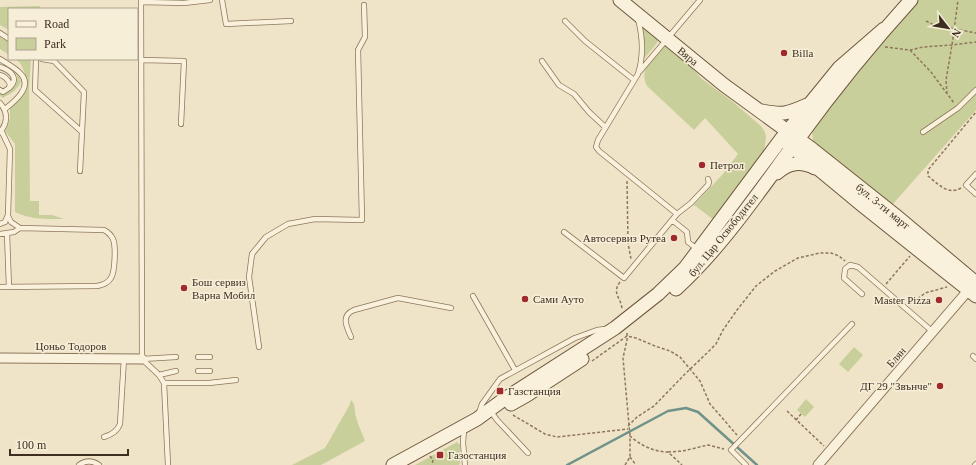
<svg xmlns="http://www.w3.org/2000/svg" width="976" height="465" viewBox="0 0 976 465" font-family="Georgia,serif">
<rect width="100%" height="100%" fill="#f0e4c8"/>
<path fill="#c9cf9b" d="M917,0H976V110L892,205L813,141L812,129L882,39Z
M40,6V9H9V30L0,25V7Z
M640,19L661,38L644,59C645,45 643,32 640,19Z
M0,35L9,41V55L0,49Z
M664,46L691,67L702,79L733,102L761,126L765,132L766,138L764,152L714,220L694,205L722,175L738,154L705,118L694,130L647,86C638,68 653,59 664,46Z
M0,59C9,65 30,77 16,89C13,93 7,95 3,98L0,96V93L3,95C22,83 23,71 0,65Z
M15,59H31L29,87L30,201H39V215H52L64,219C45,219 32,220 15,212V144L5,131L10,119V108C24,98 31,86 23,69C21,64 20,62 15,59Z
M854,347L863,355L848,372L839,364Z
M806,399L814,407L805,417L797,410Z
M351,400C356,404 354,411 356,417C358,425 362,433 365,441L321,465H292L325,448L349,406Z
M457,442L460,445V463L459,465H415Z"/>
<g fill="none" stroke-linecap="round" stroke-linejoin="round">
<path stroke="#6f938a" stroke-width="2.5" d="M567,465L668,411L686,408L698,412L757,465"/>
<g stroke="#8d765c" stroke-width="6">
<path id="lane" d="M141,0L142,359L159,375L164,383L168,465
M222,0L226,24L291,21
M141,2L184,3L210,0
M565,21L585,41L634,80
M0,33L9,39
M0,59C6,63 16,68 21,74C33,87 14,102 5,109
M36,59L35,90L81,131
M42,59L54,61L84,92L80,171
M142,60L184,61L181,124
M542,61L559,85L574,94L589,112L605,127
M0,67C10,70 20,78 9,88
M640,71L700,0
M0,75C5,76 8,80 10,84L9,88L3,92L0,90
M0,103C8,112 8,123 0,132
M923,132L958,108L976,90
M976,174L966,185L976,194
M677,214L691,203L708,185L709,182L708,179
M672,220L687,232L688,242L697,249
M0,224L5,222L8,215L10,149L1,130
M564,232L624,278L677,214L599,151L596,147L598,140L638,74C644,55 643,38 638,19
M0,234L14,232L20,228
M7,234L9,287
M0,287L97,286C103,285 108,283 111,278C115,272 116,246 113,239C111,235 108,232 104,230L20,228L11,222L8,216
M862,294L844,278L845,269L850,265L858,267L933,332
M473,296L515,370
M351,337C347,327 340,316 354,310L398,298L451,308
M259,347L249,277L252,254L266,237L288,224L315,219L362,220L358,50L365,37L364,5
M973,356L976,359
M198,357H210
M142,359L176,357
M198,371H210
M159,375L176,371
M164,383H209L236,380
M479,413L482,404L500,379L575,338L597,330L605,329
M492,413L497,420L528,453
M464,429L463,443L465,465
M104,437C111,435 117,432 120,424L124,358
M79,465C86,460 92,460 99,465
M746,465L731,450L852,324
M975,465L976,464"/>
</g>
<g stroke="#8d765c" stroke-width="11">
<path id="street" d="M0,358L142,359
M818,465L972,286"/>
</g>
<g stroke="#6f573f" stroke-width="15">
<path id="secondary" d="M620,0L724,85L812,149L895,215L976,283
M762,111C783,115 787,114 807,105
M786,142L862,205L976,296
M777,173C789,162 801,161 815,168
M676,289C724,245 760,190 798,139C833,91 871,44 911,0
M511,404L527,395L582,359
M393,465L477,419L503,400L615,328L658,294L685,268L782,138L839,68L884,29"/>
</g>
<path stroke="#8d765c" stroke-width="1.5" stroke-dasharray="3 2" stroke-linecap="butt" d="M926,21L934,25L976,33
M885,47L910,50L923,47L952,45L976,42
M910,50L931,72L954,103
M947,94L946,80L952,45L958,0
M627,181L628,243L631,259
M961,188C948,196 937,183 928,176V170L976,112
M620,282C611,294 622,298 622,310
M886,284L910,256
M910,305L925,293L947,287
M627,333V340L623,358L630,436
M592,361L627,336L636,338L655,346L670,351L680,357L700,381L710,404L737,435
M787,411L824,446
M513,415L545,434L557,437L628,429
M796,420L801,414
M628,426L637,417L654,406L685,374L708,352L716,344L723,330L737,310L756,286L775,271L798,258L820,253H831L839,256L845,261
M668,452L683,451L708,445L724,449
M430,456L433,460L432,465
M630,457L636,465
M625,465L630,457V436C640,445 654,452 668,452L682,465"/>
<use href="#lane" stroke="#faf1dc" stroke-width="4.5"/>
<use href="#street" stroke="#faf1dc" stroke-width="9"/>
<use href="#secondary" stroke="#faf1dc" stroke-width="13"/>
</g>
<g fill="#9e2a2b" stroke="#f7eed8" stroke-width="1.5">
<circle cx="784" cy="53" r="4"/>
<circle cx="702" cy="165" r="4"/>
<circle cx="674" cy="238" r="4"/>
<circle cx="184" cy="288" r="4"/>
<circle cx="525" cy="299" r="4"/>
<circle cx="939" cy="300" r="4"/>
<circle cx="940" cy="386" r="4"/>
<rect x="496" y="387" width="8" height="8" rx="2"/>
<rect x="436" y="451" width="8" height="8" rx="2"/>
</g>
<g text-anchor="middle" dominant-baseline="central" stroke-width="3" stroke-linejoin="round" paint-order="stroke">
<g font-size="11" fill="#3d2e20" stroke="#f7eed8" text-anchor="start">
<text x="792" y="53">Billa</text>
<text x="710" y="165">Петрол</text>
<text x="666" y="238" text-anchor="end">Автосервиз Рутеа</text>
<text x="192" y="282">Бош сервиз<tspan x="192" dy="13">Варна Мобил</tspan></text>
<text x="533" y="299">Сами Ауто</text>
<text x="931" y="300" text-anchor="end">Master Pizza</text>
<text x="932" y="386" text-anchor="end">ДГ 29 "Звънче"</text>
<text x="508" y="391">Газстанция</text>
<text x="448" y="455">Газoстанция</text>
</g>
<g font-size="11" fill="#3d2e20" stroke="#f7eed8">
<text transform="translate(688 56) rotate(39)">Вяра</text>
<text transform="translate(883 206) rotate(39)">бул. 3-ти март</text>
<text transform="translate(723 235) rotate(-51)">бул. Цар Освободител</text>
<text x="71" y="346">Цоньо Тодоров</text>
<text transform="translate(896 357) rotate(-49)">Блян</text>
</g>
</g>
<rect x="8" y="8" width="130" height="52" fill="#f7eed8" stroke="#ada18e"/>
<rect x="16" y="21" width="20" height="6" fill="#faf1dc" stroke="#ada18e"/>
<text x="44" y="28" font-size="12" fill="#3d2e20">Road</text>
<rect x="16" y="38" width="20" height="12" fill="#c9cf9b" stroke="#ada18e"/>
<text x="44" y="48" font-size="12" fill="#3d2e20">Park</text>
<g transform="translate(948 28) rotate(121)" stroke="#f7eed8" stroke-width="3" paint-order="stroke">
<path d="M0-3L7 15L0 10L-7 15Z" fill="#3d2e20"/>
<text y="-6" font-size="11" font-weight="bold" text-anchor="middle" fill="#3d2e20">N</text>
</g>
<path d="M10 449v6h118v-6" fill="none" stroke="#3d2e20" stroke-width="2"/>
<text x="16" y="449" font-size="12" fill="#3d2e20" stroke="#f7eed8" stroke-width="3" paint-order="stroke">100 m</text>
</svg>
